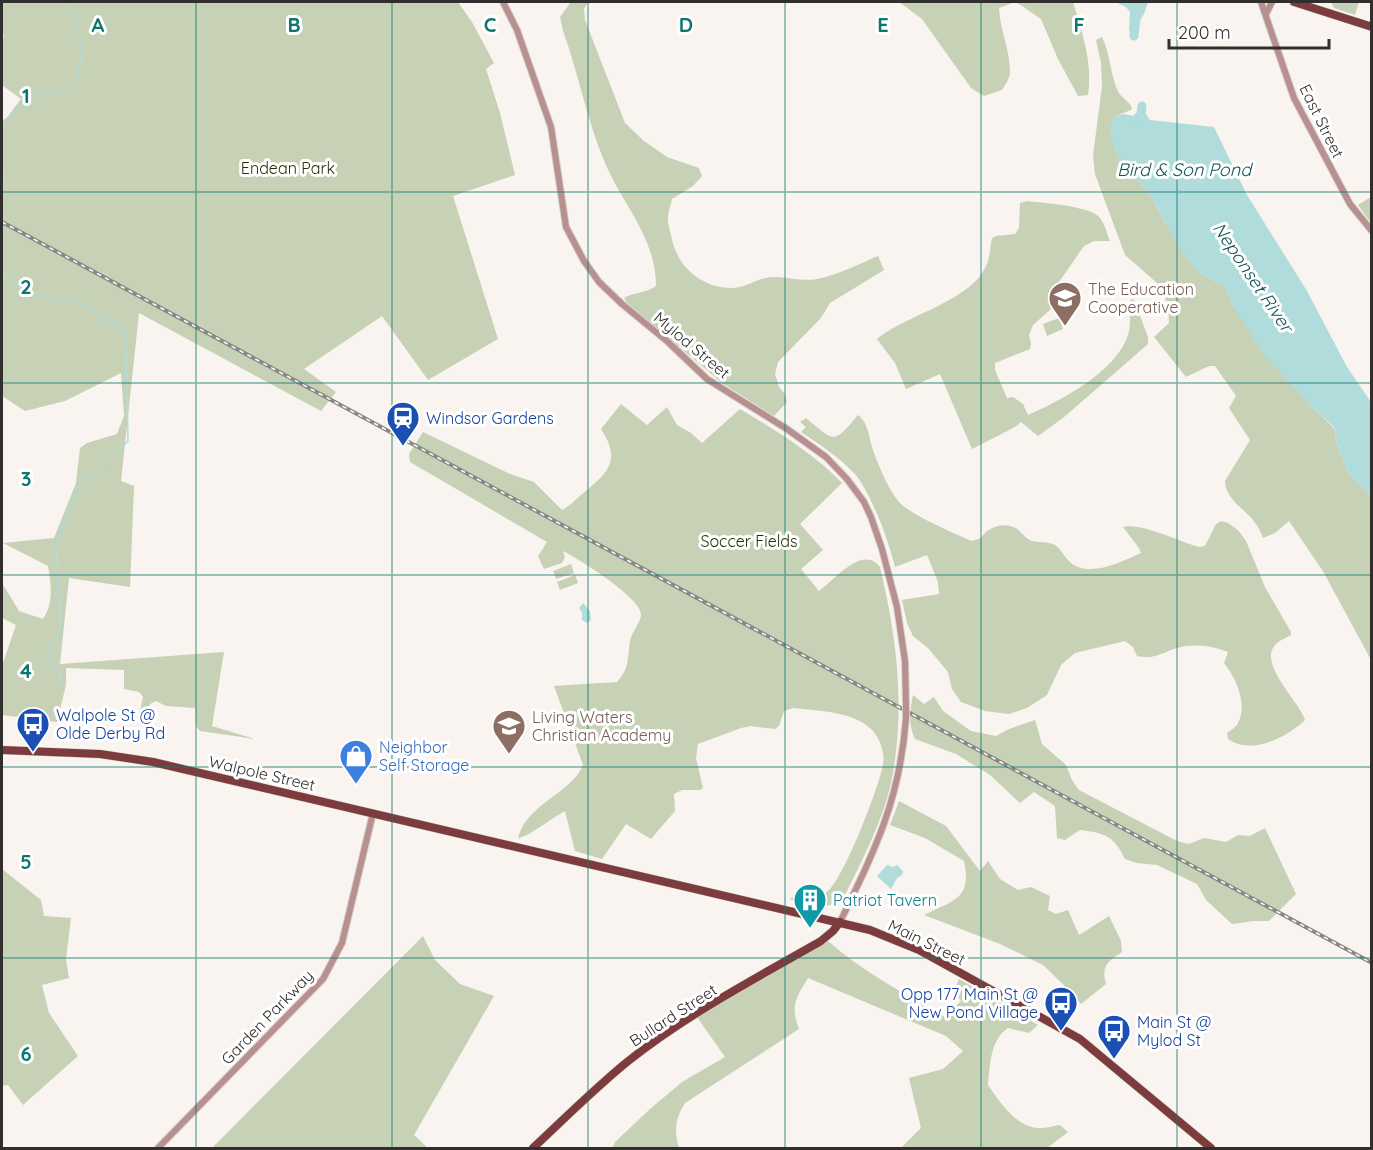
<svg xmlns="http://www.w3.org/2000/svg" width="1373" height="1150" viewBox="0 0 1373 1150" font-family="Quicksand,sans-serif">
<rect width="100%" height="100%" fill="#f9f4ef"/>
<path fill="#c6d1b5" d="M2,2H458L472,22L494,63L486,69L500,113L515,175L453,196L498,339L428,380L382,316L304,369L336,392L321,411L139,313L121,481L134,486L130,587L69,578L60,664L224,652L212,726L255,739L200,731L196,726L195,708L166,706L156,701L150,704L146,722L138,720L143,697L139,692L124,689V670L66,668V685L57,722L2,715V666L16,625L2,618V583L19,611L43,619C54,603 51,584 48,566L3,543L54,538L76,483L80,448L87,443L117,434L124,416L121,373L65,401L25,411L2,396V124L21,99L2,85V40L4,35L2,33Z
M571,2H588L584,9L585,20L625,123L644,141L667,157L699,168L702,176L693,186L672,199C671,205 668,211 668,217C667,223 670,230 671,235C676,265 699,287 731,288C746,288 757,278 771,277C786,276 802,282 817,279C838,275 859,264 878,256L884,270L830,303L821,318L778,362L775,374L779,387L785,394L787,402L774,416L722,383L627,303L624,298C634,292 647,293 656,286C656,238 623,205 605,163C587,121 579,75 563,31L560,17Z
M899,2H1015L999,8C1000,30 1010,50 1010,72C1010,78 1005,85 1002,90L984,96L971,88L922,19Z
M1016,2H1073C1082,32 1093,63 1088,95L1078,96L1058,59L1041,19Z
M1331,2H1359L1355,15L1334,8Z
M1102,37C1110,53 1110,72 1117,89C1120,98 1128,99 1132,108L1131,110L1116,116L1112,120L1115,150L1149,194L1166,224L1200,273L1224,286L1233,306L1310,405L1334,428L1337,443L1347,471L1371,497V660L1324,573L1289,521L1275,533L1263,538C1261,533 1259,528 1256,524C1246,509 1226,501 1225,481L1250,440L1229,408L1236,396L1215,366H1209L1186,377L1154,337L1169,323L1168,304L1157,283L1125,255L1095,174L1093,156L1102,86L1101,63L1096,40Z
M1371,197V223L1358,205Z
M1027,201C1043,203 1092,206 1100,218C1105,225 1107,234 1110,241H1094L1084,246L1059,282L1050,310L1033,325L1029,335L1031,344L1030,349L995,363V370L1007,398L1013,397L1023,404L1028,415C1062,400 1120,370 1129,331C1131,322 1129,311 1131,299L1134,300L1148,337V344L1063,418L1038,436L1021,422L1015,427L972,449L940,374L906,389L895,363L877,339C906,315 971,301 986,266C990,258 990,247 992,238L996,236L1015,234L1019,228L1020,203Z
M1059,318L1063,329L1047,336L1043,324Z
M621,404L647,425L667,407L677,425L691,433L702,443L740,409C775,430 813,453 842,483L800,524L823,550L801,569L819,591C834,581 862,544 880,567C897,638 906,710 891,783C882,823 860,865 842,901C827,909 805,906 790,899C804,888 815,901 828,891C844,878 880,785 883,764C885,753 880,738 872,730C854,711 818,711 793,708L784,711L779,726L775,729L751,726L741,728L698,744L696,758L703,788L700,790H682L674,794L675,811L651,839L626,824L602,859L575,851L565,811C553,817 527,838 518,838C527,803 571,794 583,765L554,686L617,682C630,667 627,660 630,642C631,633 639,625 641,616C644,599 577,558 563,551L565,557L562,563L544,569L538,556L547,542L410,462L409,454L423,432L510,474L534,482L562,510C570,506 574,501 581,495C606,474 623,462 601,429Z
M858,415C869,423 869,440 874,453C880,468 888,489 899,502C911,515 955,534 972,541L981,538C988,527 1004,521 1017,529C1022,533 1026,539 1032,541C1039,543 1047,541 1055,545C1063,550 1066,563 1078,567C1098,574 1123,561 1141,553L1139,548L1123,527C1141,522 1180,542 1199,547L1205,546L1216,524L1221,521L1228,523L1238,530L1246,541L1265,587L1291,632V635C1286,638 1278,641 1275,645C1258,664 1299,701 1305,720L1303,722C1283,739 1252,755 1228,739L1227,733C1231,730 1236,727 1238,723C1248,704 1236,678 1224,663L1228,652C1214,646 1192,643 1177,648C1161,653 1154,660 1137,656L1133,647L1125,641L1075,653L1061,665L1047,695L1027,708L1009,714L985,711L961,702L952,689L948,672L928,648L913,636L907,623L902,600L939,594L938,582L927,555L895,567C889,542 871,492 854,473C839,457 819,444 801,432L806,427L800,422L806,418C835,442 833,445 858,415Z
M571,564L574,573L556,579L553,571Z
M575,575L578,583L560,590L557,582Z
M913,695L924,704L934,697L943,711L971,731L996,736L1009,729L1035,720L1042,744L1066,765L1072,780L1079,790L1177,841L1189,844L1204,838L1226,842L1238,835L1250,836L1265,828L1296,894L1269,921H1254L1232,924L1206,900L1197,884L1157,865L1137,863L1125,859C1114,836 1105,833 1080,830L1065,840L1057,838L1055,806L1034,792L1020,803L990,775L956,754L915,739C908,725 910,709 913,695Z
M899,801L946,826L980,871L988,861L1000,879L1018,890L1031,887L1050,896L1048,910L1056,914L1068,910L1079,935L1109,916L1121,941L1122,952C1107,962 1101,966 1106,984L1081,1004L1069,990L1043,965L1000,944L924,915C954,900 972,899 964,861L925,838L890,825Z
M2,869L41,900L44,916L71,918L66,959L69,978L42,985L49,1013L78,1056L23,1105L8,1085L2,1086Z
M423,936L435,960L460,984L494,996L414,1135L428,1148H212Z
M828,941C863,972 905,994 945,1017L961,1001L954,991L959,979L1038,1025L1029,1033L1008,1028C990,1040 990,1065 988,1085C1000,1102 1014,1125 1037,1128C1044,1129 1053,1126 1060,1125L1068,1132L1047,1148H901L921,1128L909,1078L943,1069L963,1051L946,1036L808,978C796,998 790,1005 799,1029L685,1103C675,1119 674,1131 679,1148H612L615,1142L650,1109L682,1082L725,1057L697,1017Z"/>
<path fill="#b0dcdb" d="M1115,2H1148L1144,14L1137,24L1139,33L1129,31L1130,12L1126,7Z
M1136,113L1146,114L1150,120L1214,127L1247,195L1307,291L1347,367L1371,402V497L1347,471L1337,443L1334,427L1310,405L1263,354L1233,306L1224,286L1200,273L1186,259L1149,194L1114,150L1110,136L1112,120L1116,116L1124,114L1133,116Z
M583,603L590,611L591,620L587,623L582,620V612L579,608Z
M887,865L893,867L897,865L903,871L902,875L897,878L891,889L877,876Z"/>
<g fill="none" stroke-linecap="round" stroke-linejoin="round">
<path stroke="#b0dcdb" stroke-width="1.5" d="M2,122C28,104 24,91 62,93L78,76L83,45L66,2
M2,168L4,180L2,199
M2,272L16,286L56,301L71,297L126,333L128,441L76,489L56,545L61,627L46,656L59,674L62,684"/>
<path stroke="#b0dcdb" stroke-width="9" d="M1134,36L1138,2
M1140,123L1142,106"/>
<g stroke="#d5d1cc" stroke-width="8">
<path id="minor" d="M503,2L517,30L551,127L566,227L584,261L599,282L622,304L668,342L707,379L787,429L826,457L847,479L864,502L871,517L882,549L897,607L905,661L906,706
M1261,2L1294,98L1350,204L1372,231
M1266,14L1272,2
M840,922C875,850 900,800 906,718
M158,1148L323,979L342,943L373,813"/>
</g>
<g stroke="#d5d1cc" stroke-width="9">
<path id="major" d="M1294,2L1372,27
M2,750L100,754L153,762L870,930L919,950L1080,1039L1211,1148
M533,1148C564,1119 594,1089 627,1062C687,1014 755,979 821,941L833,931L840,922"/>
</g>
<use href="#minor" stroke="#b7908f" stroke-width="6"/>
<use href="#major" stroke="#7c3c3d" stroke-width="8"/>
<g stroke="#8a8784" stroke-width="4">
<path id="rail" d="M2,222L1372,963"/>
</g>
<use href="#rail" stroke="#fff" stroke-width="1.5" stroke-dasharray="4.5" stroke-linecap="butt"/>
<g stroke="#d5d1cc" stroke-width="8" stroke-linecap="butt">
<path id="minor-bridge" d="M906,718V706"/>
</g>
<use href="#minor-bridge" stroke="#b7908f" stroke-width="6"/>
</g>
<path fill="none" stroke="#0f766e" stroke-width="1.5" stroke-opacity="0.55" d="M196,2V1148M392,2V1148M588,2V1148M785,2V1148M981,2V1148M1177,2V1148M2,192H1372M2,383H1372M2,575H1372M2,767H1372M2,958H1372"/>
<defs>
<g id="school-pin" transform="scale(1.725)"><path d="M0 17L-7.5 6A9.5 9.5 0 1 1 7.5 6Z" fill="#8d6e63" stroke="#fff"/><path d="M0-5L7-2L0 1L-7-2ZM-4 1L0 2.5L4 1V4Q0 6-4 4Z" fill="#fff"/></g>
<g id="station-pin" transform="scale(1.725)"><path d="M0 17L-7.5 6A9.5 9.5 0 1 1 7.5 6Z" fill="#1a4fb4" stroke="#fff"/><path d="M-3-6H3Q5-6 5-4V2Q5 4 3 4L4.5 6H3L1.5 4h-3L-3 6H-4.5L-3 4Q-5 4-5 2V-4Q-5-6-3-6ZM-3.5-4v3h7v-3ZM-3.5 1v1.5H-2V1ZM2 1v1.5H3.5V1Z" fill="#fff"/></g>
<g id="bus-pin" transform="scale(1.725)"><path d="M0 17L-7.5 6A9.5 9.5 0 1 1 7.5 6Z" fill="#1a4fb4" stroke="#fff"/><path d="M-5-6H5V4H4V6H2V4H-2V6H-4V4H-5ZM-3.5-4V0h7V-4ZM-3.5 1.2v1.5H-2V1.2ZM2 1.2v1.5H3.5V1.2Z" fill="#fff"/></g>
<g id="shop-pin" transform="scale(1.725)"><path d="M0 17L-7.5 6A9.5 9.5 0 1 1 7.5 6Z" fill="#3f7fe0" stroke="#fff"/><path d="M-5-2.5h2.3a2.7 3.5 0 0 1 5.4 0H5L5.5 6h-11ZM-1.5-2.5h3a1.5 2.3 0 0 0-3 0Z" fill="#fff"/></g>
<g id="building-pin" transform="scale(1.725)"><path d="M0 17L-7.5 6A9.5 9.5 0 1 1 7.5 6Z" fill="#0f9aa8" stroke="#fff"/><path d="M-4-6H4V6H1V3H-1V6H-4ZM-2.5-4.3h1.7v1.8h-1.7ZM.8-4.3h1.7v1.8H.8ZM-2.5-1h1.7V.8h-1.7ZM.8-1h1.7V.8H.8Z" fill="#fff"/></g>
</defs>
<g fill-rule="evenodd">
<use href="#school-pin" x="1065" y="298"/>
<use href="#station-pin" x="403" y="418"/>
<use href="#bus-pin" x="33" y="724"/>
<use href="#school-pin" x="509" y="726"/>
<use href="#shop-pin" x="356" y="756"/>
<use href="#building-pin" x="810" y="900"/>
<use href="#bus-pin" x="1061" y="1003"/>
<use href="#bus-pin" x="1114" y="1031"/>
</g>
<g text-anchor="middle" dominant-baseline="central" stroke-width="6" stroke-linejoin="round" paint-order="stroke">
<g font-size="16" fill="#312f2d" stroke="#fff">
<text transform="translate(1322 121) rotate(64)">East Street</text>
<text transform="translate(692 345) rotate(40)">Mylod Street</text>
<text transform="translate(262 773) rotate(13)">Walpole Street</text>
<text transform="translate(927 942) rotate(26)">Main Street</text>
<text transform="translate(673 1015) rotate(-33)">Bullard Street</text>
<text transform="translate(267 1017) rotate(-46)">Garden Parkway</text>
</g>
<g font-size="16" fill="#243200" stroke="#fff">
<text x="288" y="168">Endean Park</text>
<text x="749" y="541">Soccer Fields</text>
</g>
<g font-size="16" fill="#785e54" stroke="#fff" text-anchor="start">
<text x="1088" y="289">The Education<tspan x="1088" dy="18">Cooperative</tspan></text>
<text x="532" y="717">Living Waters<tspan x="532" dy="18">Christian Academy</tspan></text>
</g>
<g font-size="16" fill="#164399" stroke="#fff" text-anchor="start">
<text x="426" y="418">Windsor Gardens</text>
<text x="56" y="715">Walpole St @<tspan x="56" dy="18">Olde Derby Rd</tspan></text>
<text x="1038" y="994" text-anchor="end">Opp 177 Main St @<tspan x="1038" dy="18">New Pond Village</tspan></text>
<text x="1137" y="1022">Main St @<tspan x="1137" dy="18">Mylod St</tspan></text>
</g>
<g font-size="16" fill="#366cbe" stroke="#fff" text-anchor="start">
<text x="379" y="747">Neighbor<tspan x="379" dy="18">Self Storage</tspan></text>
</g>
<g font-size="16" fill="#0d838f" stroke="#fff" text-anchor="start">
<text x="833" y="900">Patriot Tavern</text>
</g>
<g font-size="18" font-style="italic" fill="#135252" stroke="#fff">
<text x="1184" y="169">Bird &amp; Son Pond</text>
<text transform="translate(1253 277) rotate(56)">Neponset River</text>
</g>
</g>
<g font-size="20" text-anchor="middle" font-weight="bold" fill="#0f766e" stroke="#fff" stroke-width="6" stroke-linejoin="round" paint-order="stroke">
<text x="98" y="32">A</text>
<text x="294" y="32">B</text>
<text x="490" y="32">C</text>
<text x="686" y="32">D</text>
<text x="883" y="32">E</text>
<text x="1079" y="32">F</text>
<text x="26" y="103">1</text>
<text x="26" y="294">2</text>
<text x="26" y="486">3</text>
<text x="26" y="678">4</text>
<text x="26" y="869">5</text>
<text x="26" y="1061">6</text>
</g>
<rect width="1373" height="1150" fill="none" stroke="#312f2d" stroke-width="6"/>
<path d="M1169 39v9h160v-9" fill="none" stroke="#312f2d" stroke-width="3"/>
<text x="1178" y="39" font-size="18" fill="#312f2d" stroke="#ffffff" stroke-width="4.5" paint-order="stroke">200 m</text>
</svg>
